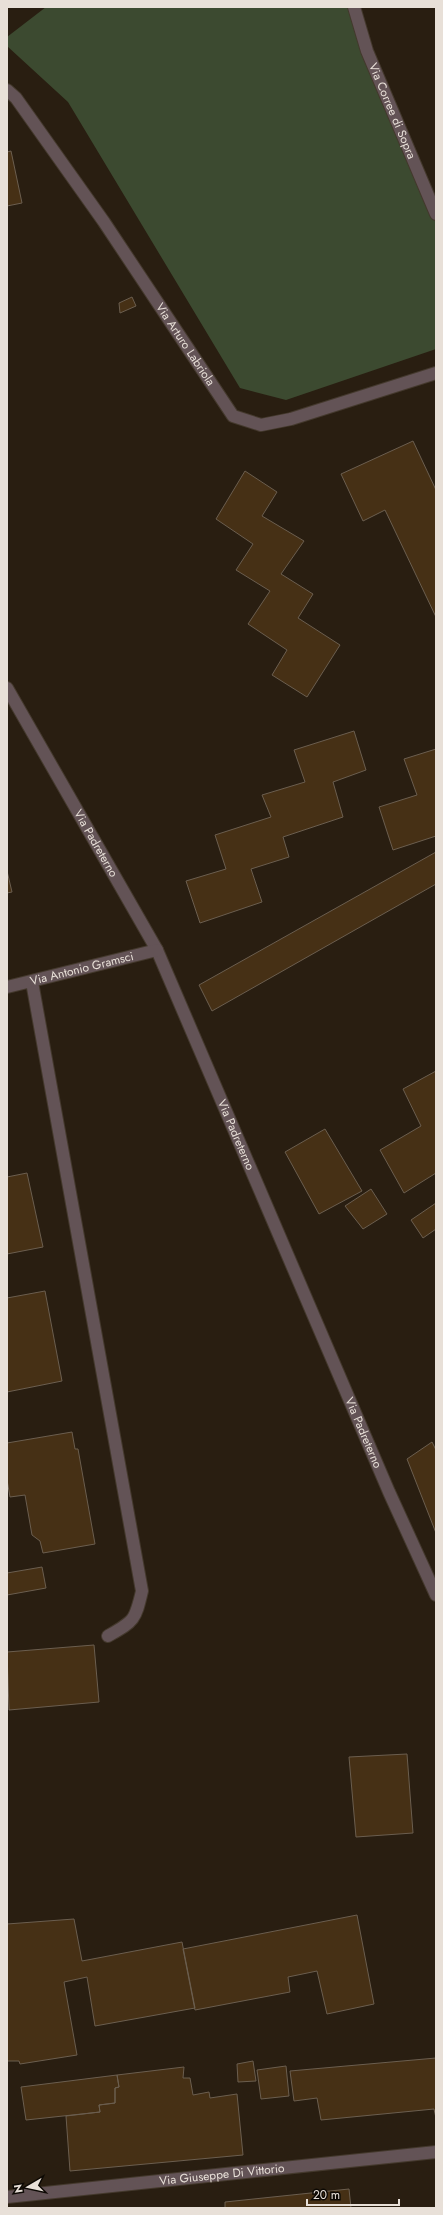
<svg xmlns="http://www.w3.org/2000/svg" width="443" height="2215" viewBox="0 0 443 2215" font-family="Jost,sans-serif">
<rect width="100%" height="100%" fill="#291e11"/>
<path fill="#3c4a30" d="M46,7H354L436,214V349L286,400L240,388L68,102L7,46V37Z"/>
<path fill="#463015" stroke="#6b5e4f" d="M11,151L22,203L7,206V152Z
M132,297L136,306L120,313L119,303Z
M413,441L436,490V617L385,510L363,521L341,474Z
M245,471L277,492L262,516L304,541L281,574L313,594L298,618L340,645L307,697L272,675L287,650L248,624L270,591L236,570L253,544L216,519Z
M354,731L366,770L333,782L343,817L283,837L289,857L251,869L262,902L200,923L186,881L226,869L215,835L271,817L262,795L305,782L294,750Z
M436,749V836L393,850L379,807L417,795L404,759Z
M436,852V884L212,1011L199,985Z
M7,871L12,892L7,893Z
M436,1071V1173L404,1193L380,1150L421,1126L403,1089Z
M325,1129L362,1191L319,1214L285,1152Z
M27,1173L43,1247L7,1254V1177Z
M371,1189L387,1214L363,1229L345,1206Z
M436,1203V1229L423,1238L411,1220Z
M45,1291L62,1381L7,1392V1298Z
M72,1432L75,1449H78L95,1544L43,1553L40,1541L32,1535L25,1495L10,1497L7,1480V1443Z
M432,1442L436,1450V1533L407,1459Z
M42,1567L46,1588L7,1595V1573Z
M94,1645L99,1702L9,1710L7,1652Z
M407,1754L413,1833L356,1837L349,1757Z
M357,1915L374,2004L327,2014L317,1971L288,1977L290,1992L195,2010L183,1949Z
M74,1919L82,1961L182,1942L195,2008L95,2026L87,1977L64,1982L77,2055L20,2064L19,2061H7V1924Z
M436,2058V2118L434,2109L321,2120L317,2098L294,2101L290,2071Z
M253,2061L256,2081L238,2082L237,2064Z
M286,2066L289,2096L261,2099L257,2070Z
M184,2067L183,2078H190L193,2095L209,2092L210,2098L237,2094L243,2155L70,2171L66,2116L100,2112L99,2105L115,2103V2088L119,2087L117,2075Z
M117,2075L119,2087L115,2088V2103L99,2105L100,2112L26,2120L21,2087Z
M349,2189L351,2208H225V2202Z"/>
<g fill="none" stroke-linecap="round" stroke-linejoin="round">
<g stroke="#44392d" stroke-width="14">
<g id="minor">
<path id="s1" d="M354,7L367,51L436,214"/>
<path id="s2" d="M7,90L16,98L104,222L233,416L261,425L291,419L436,373"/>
<path id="s3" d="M7,688L157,950L389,1492L436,1595"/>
<path d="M32,982L142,1591C135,1621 134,1621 108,1636"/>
<path id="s4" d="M7,987L157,950"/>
<path id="s5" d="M7,2197L436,2152"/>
</g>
</g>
<use href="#minor" stroke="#635356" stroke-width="12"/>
</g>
<g text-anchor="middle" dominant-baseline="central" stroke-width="3" stroke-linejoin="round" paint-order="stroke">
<g font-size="12" fill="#e8e0d8" stroke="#0d0904">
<text stroke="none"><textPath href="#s1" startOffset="111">Via Corree di Sopra</textPath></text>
<text stroke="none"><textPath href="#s2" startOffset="311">Via Arturo Labriola</textPath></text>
<text stroke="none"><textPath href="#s3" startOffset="179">Via Padreterno</textPath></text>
<text stroke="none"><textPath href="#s4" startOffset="77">Via Antonio Gramsci</textPath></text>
<text stroke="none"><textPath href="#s3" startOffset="503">Via Padreterno</textPath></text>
<text stroke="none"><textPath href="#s3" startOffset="827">Via Padreterno</textPath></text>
<text stroke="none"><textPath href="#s5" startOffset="216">Via Giuseppe Di Vittorio</textPath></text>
</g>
</g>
<rect width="443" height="2215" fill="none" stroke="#e8e0d8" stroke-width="16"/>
<g transform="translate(28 2187) rotate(261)" stroke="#0d0904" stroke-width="3" paint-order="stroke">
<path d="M0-3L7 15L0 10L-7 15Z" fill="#e8e0d8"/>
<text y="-6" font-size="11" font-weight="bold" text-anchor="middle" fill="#e8e0d8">N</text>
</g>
<path d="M307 2199v6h92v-6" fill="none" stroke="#e8e0d8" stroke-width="2"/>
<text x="313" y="2199" font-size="12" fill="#e8e0d8" stroke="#0d0904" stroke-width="3" paint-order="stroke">20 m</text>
</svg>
